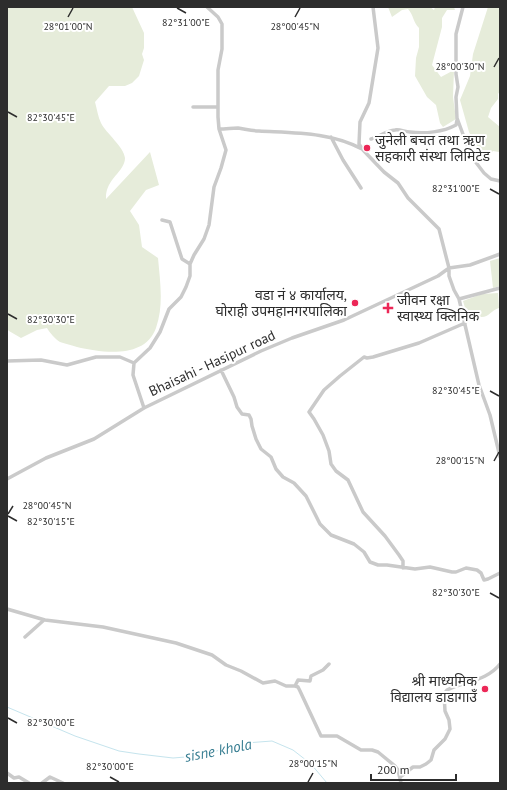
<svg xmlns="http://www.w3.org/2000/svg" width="507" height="790" viewBox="0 0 507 790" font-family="'PT Sans','Noto Sans Devanagari',sans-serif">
<rect width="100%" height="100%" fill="#fff"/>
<path fill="#e6ecda" d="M7,7H132L144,33V48L142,54L144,60L139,76L132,83L125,86H109L95,102C97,109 98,117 101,123C106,133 124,147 125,158C125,172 105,179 106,199L150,152L159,185L146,190L130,211L139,225L142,247L158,258C160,281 164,305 156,328C145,359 103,353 77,347C72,345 65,344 60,342C55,339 50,333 47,328L37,330L21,338L9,331L7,329Z
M388,7H430L434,10L435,7H454L455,10H447L442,18V27L432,65L441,77L454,70L453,97L456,119L443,127L440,123L436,105L427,97L415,76L416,58L419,47V28C413,22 414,16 408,9L402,10L392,17Z
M488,7H500V91L498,94V99L491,108L488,117L500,127V149L499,152L493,151L490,154L479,150L469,132L460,100L470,76L473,54Z
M500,258V286L493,288L490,261Z
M498,293L499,308C491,310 489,318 480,317L476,321L473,317L468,318L463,301L482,294Z"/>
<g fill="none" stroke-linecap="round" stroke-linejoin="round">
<path stroke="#c5e4ed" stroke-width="1" d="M7,707L75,736L119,751L139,754L173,758L198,756L246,743L272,741L293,750L311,764L327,783"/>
<path stroke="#cacaca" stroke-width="3.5" d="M373,7L378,48L369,103L360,122L359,144L363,150L384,172L398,183L408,198L439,229L449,268V276L454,290L459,299L479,385L490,415L500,457
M463,7L456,34V74L458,87L456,97L457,118L471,156L484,173L491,179L500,181
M193,107H218
M219,129C226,129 232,128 238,128C245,129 252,131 259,131C294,133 331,132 362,149
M331,137L343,160L361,188
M371,139C379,137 386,131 395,130C400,129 405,132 410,132C425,134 443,132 456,125L457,120
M162,220L170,222L182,259L190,264
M459,299L500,288
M7,361L41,360L67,365L96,357H120L134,363L150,348L160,332L169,309L181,297L186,287L190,276V264L194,255L204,239L209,225L214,187L221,168L226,150L219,129L218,117V70L222,49V24L218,17L207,7
M134,363L133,375L144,408
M221,370L234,397L237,407L242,414L249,415L251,419L252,426L256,439L261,449L271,457L276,469L283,477L294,483L306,496L320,524L331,535L354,544L364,552L370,562L378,565H387L415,569L430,567L452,572H456L466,568L477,570L481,573L484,580L488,579L500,573
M7,479L46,458L94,439L144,408L261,351L292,338L344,320L438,276L449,268L470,265L500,254
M403,568V561L399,555L385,536L363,512L348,480L336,471L331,464L329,451L323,435L314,419L309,412L324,390L340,376L364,357L367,358L373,357L419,343L465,323
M7,609L45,620L103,627L176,643L212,655L226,665L241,671L263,683L275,681L286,686H295L298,687L300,691L321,736H337L361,750H372L378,752L395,766L398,770L401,783
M25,637L44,620
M295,686L298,680L310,681L311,676L323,670L329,664
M7,773L14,778L19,777L29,783
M400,777L413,767H420L426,764L431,760L434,750L445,739L450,729L449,720L445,711L444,694L447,690C465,681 487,681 500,664
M42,783L50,777L63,783"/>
</g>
<path fill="none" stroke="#2d2d2d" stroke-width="1.5" d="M177,8L186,13M68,17L73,8M295,17L300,8M494,67L499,58M8,112L17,117M490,189L499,194M8,314L17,319M490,391L499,396M494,461L499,452M8,514L13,506M8,516L17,521M490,593L499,598M8,718L17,723M110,777L119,782M308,782L313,773"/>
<g fill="#ec2757" stroke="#fff" stroke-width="1.5">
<circle cx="367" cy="148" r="4"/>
<circle cx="355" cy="303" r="4"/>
<path d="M386 302h4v4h4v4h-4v4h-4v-4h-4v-4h4z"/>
<circle cx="485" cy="689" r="4"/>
</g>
<g text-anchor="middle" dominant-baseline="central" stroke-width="4" stroke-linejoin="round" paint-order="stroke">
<g font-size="14" fill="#2d2d2d" stroke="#fff" text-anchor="start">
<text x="375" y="140">जुनेली बचत तथा ऋण<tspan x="375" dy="16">सहकारी संस्था लिमिटेड</tspan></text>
<text x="347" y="295" text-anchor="end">वडा नं ४ कार्यालय,<tspan x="347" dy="16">घोराही उपमहानगरपालिका</tspan></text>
<text x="397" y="300">जीवन रक्षा<tspan x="397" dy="16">स्वास्थ्य क्लिनिक</tspan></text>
<text x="477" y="681" text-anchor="end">श्री माध्यमिक<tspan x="477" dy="16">विद्यालय डाडागाउँ</tspan></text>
</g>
<g font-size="14" fill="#2d2d2d" stroke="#fff">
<text transform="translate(212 363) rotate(-25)">Bhaisahi - Hasipur road</text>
</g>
<g font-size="15" font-style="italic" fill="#387e92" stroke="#fff">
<text transform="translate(218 750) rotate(-11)">sisne khola</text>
</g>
</g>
<g font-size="10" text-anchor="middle" fill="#2d2d2d" stroke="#fff" stroke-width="4" stroke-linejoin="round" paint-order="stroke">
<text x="186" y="26">82°31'00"E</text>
<text x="68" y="30">28°01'00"N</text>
<text x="295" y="30">28°00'45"N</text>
<text x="460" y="70">28°00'30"N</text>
<text x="51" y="121">82°30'45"E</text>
<text x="456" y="192">82°31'00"E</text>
<text x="51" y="323">82°30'30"E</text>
<text x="456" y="394">82°30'45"E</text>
<text x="460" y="464">28°00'15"N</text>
<text x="47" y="509">28°00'45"N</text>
<text x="51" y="525">82°30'15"E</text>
<text x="456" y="596">82°30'30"E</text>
<text x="51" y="726">82°30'00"E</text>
<text x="313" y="767">28°00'15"N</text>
<text x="110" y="770">82°30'00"E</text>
</g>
<rect width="507" height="790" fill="none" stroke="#2d2d2d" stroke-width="16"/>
<path d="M371 774v6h85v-6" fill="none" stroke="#2d2d2d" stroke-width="2"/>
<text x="377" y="774" font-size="12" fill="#2d2d2d" stroke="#ffffff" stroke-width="3" paint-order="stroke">200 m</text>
</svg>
